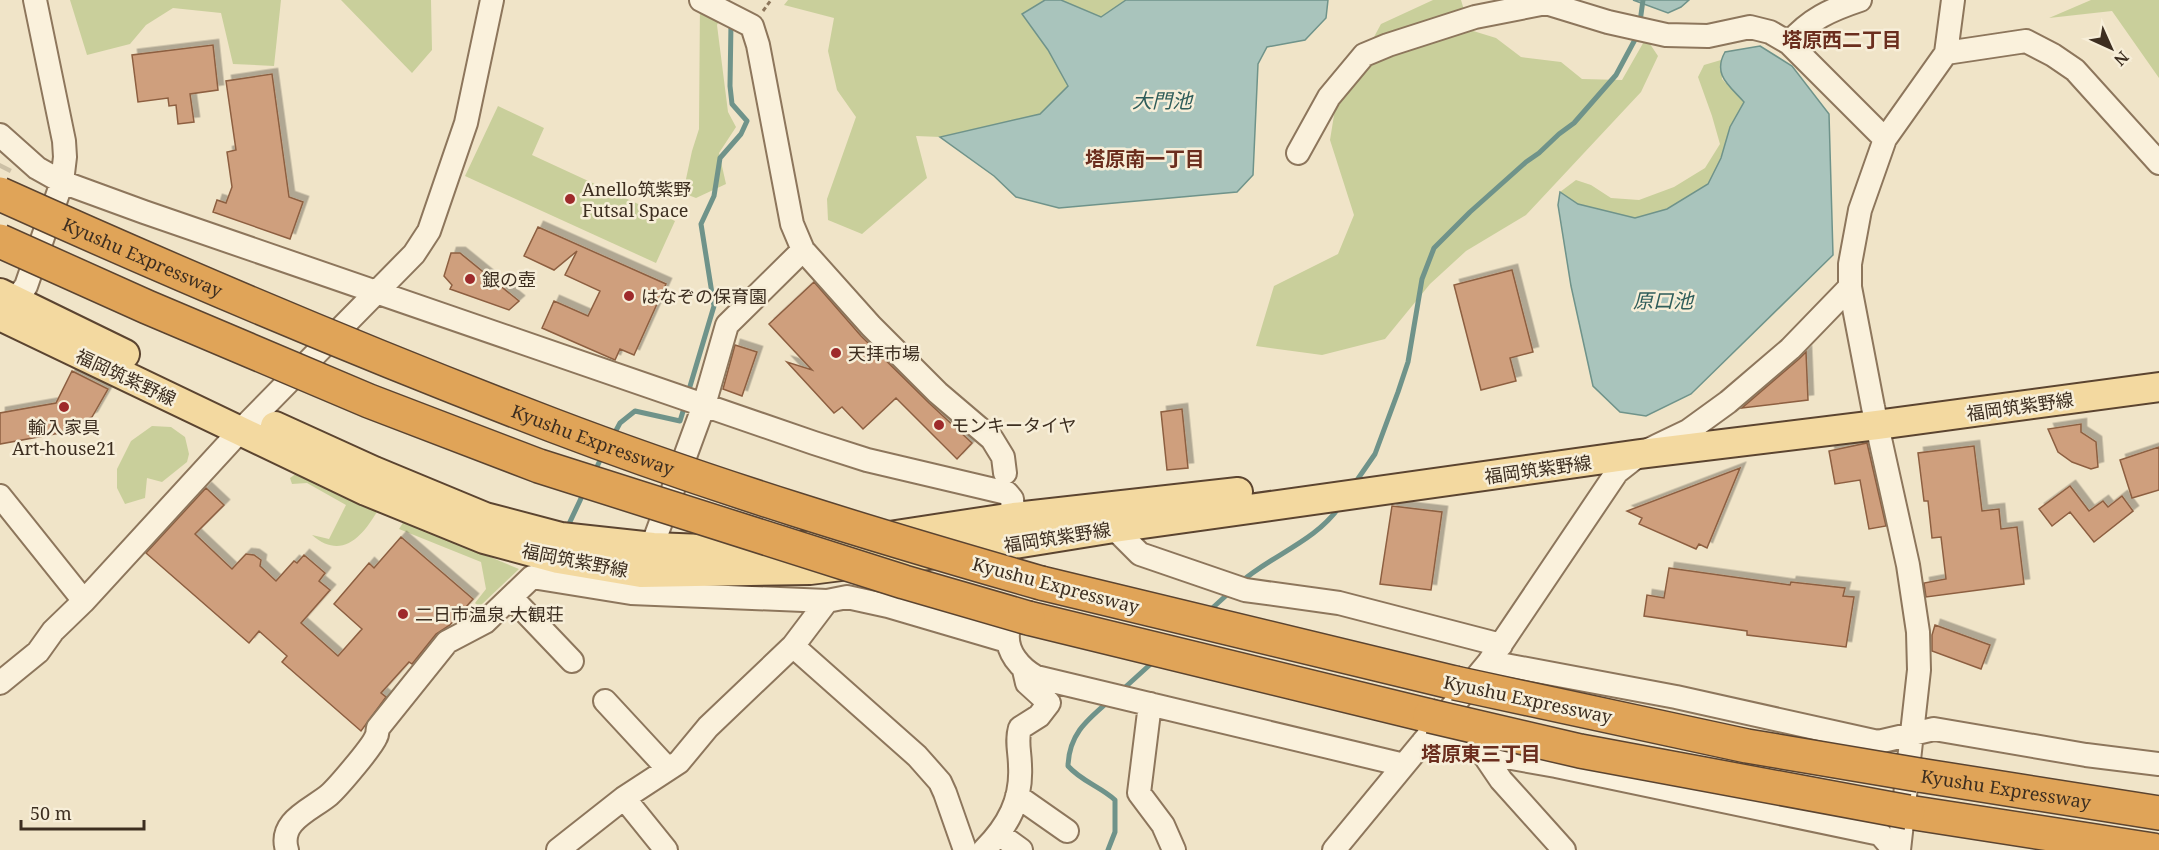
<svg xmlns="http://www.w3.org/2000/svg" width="2159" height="850" viewBox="0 0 2159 850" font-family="'Noto Serif','Noto Sans JP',serif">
<defs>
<filter id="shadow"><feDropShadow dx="5.5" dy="-5.5" stdDeviation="0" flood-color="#0004"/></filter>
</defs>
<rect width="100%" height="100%" fill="#f0e4c8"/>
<path fill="#c9cf9b" d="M70,0H281L274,66L233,64L221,13L173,8L146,25L130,44L87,55Z
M341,0H431L432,50L412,73Z
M700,0H730L717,25L728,112L736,127L719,153L726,184L696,198L683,193L692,151L699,129Z
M788,0H1045L1022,14L1048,50L1068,86L1040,114L940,137L916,136L927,178L862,234L828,220L827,199L856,117L837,90L828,51L834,18L784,5Z
M1061,0H1126L1101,17Z
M1433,0H1461L1470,30L1496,38L1521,57L1561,62L1582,79L1622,80L1646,38L1658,56L1641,92L1526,215L1466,251L1430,284L1385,339L1322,355L1256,346L1274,286L1338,254L1354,215L1330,140L1335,109L1381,24Z
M2091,0H2159V78L2112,11L2049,18Z
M1721,60L1722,79L1744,102L1730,127L1721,158L1708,184L1667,209L1635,218L1578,204L1560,192L1576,180L1591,185L1611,198L1639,200L1674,187L1705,168L1720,144L1712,116L1698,77L1704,65Z
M498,106L544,128L532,155L675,221L656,263L465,176Z
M152,426L171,427L185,437L189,454L187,462L162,482L147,478L145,498L125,504L117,488V469L131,441Z
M297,473L378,510C363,536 342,561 312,535L329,539L346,505L307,483L292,484L290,478Z
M404,521L519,569L479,607L475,603L486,589L481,562L399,529Z"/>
<path fill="#a9c4bc" stroke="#6f938a" stroke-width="1.5" d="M1045,0H1061L1101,17L1126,0H1328L1326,18L1305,40L1267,47L1258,64L1253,175L1237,192L1059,208L1016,197L994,176L940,137L1040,114L1068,86L1048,50L1022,14Z
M1633,0H1689L1681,7L1668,13Z
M1760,46L1792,66L1829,114L1833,255L1691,394L1646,416L1620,412L1593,386L1571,286L1558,205L1560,192L1578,204L1635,218L1667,209L1708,184L1721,158L1730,127L1744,102C1730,86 1712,75 1725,52Z"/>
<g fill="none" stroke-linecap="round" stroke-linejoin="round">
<path stroke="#6f938a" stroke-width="5" d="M1640,22L1643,0
M688,393L714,306L701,224L714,196L720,158L741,134L747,121L732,104L730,86L731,23
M613,436L620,423L635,411L680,421L685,405
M594,473L603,454
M1355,483L1375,454L1398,392L1408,362L1422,279L1434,248L1470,212L1526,162L1539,153L1559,134L1574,123L1616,75L1638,34
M568,526L584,492
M1241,582C1272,555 1316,541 1340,506
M1208,612L1230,592
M1121,691L1154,661
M1108,850L1115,832V800C1101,787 1081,781 1068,766C1069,734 1087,720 1109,701"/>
</g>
<path fill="#cf9f7d" stroke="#8d5f41" stroke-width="1.5" filter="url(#shadow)" d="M213,45L218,90L190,94L194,122L178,124L176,105L169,106L168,98L138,102L132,55Z
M272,74L289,197L303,202L290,239L213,212L217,200L226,203L232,187L227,152L236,150L226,81Z
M538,227L666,284L634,355L620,349L615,360L542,328L554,301L588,316L600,291L565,275L577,251L554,270L524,256Z
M451,253H460L519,301L509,310L450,289L452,285L444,276Z
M1512,270L1533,352L1510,358L1516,381L1481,390L1454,285Z
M814,282L861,336L929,403L972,443L957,459L896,398L863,429L842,407L834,413L787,362L812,370L769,324Z
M735,345L757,352L742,396L723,389Z
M1806,352L1808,400L1742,408L1799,359Z
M72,371L108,389L92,417L60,433L0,444V413L56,403Z
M1182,409L1188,468L1167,470L1161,412Z
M2081,424V432L2096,442L2098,467L2091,469L2072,462L2058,452L2048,429Z
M1867,443L1886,526L1869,529L1860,480L1835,484L1829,451Z
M1974,446L1982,511L1999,509L2001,529L2017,527L2024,584L1926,597L1924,583L1946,579L1941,537L1932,538L1928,501H1924L1918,453Z
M2159,447V490L2132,498L2120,460Z
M1740,468L1707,548L1699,544L1696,549L1639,524L1642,518L1627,511Z
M2070,486L2089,511L2103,501L2108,507L2122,496L2133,511L2094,542L2070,512L2052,526L2039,509Z
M206,488L224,505L195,534L232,569L246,554L254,555L261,560L260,566L276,581L294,561L297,563L304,555L325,573L319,581L330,590L301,623L338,656L362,629L334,604L369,563L374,568L401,537L473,599L450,625L436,634L412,664L409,662L381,693L386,697L361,731L282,662L287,656L259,631L249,643L146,553Z
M1392,506L1442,512L1431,590L1380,584Z
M1669,568L1790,585L1791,582L1845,588L1843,596L1854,597L1846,647L1747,635V631L1644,616L1647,595L1664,598Z
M1935,625L1990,645L1981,669L1932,651V635Z"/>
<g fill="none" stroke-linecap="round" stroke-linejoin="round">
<path stroke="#ccc0a6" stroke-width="22" stroke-dasharray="22 11" stroke-linecap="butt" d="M0,168L2,164"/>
<g stroke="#8d765c" stroke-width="26">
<path id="minor" d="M701,0L752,26L758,45L792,224L803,250L871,326L938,393L992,439L1003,457L1005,473
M1789,43C1810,19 1830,10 1860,0
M1946,53L2026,41L2053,55L2075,70L2159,163
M0,135L37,168L62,182L144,212L814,443L867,460L1007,493L1012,499L1015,534
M1298,153L1329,97L1364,55L1388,45L1475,17L1546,3L1608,22L1666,35L1708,36L1750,27L1770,32L1789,43L1885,139
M6,312L26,286L62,182L65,157L64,141L35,0
M0,496L84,601
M1114,528L1140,554L1245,590L1339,603L1501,645
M647,560L704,405L727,325L803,250
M511,597L572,661
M1008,633C1006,652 1020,668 1036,677L1404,765
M793,646L917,756L940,782L945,793L965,850
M1489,662L1676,697L1878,742L1934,729L2086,755L2159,764
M0,683L38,652L53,631L84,601L240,431L414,254L429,231L466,123L492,0
M605,701L668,769
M1150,704L1139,793L1163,825L1174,850
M1423,742L1556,766L1880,834L1894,850
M1482,752L1501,780L1564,850
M1017,796L1067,831
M624,798L666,850
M999,834L1021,850
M287,850C278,821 311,810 329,795C338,787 372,747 376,737C378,734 377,731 378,728L447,642L485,622L532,577L631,593L827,601L847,597L888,606L1007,641
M558,850L624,798L679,762L708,727L793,646L827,601
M984,850C1008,826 1022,800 1020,766C1020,752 1016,741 1020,728L1039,716L1049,703L1027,683L1024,670
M1334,850L1489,662L1617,472L1640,454L1688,431L1728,402L1790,349L1850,287
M1899,850L1919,670L1918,632L1908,565L1873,407L1850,287V264L1860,210L1885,139L1946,53L1953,0"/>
</g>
<g stroke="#5b4430" stroke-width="32">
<path id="major" d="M0,293L125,354
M0,316L366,491L484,539L558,559L641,573L810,570L1015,544L1114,528L1640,454L1877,425L2159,387
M275,426L374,471L485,517L561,537L653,547L730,550L837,544L1014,517L1238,492"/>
</g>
<g stroke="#5b4430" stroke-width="36">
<g id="highway">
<path d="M1041,583L1455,683"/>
<path d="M1028,618L1430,716"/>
<path id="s1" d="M1919,775L2159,813"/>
<path d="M1908,812L2153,850"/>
</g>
</g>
<path stroke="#8d765c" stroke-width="3" stroke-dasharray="4.5 3" stroke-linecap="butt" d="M763,11L771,0"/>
<use href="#minor" stroke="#faf1dc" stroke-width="22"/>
<use href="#major" stroke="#f3d9a0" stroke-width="28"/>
<use href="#highway" stroke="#e0a458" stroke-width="33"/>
<g stroke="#5b4430" stroke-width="36" stroke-linecap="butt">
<g id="highway-bridge">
<path id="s2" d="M0,194C182,276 366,354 552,425C712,486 877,536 1041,583"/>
<path d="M0,241L147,307L369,401L539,466L904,582L1028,618"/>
<path d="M1455,683L1747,746L1919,775"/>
<path d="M1430,716L1580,751L1908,812"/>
</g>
</g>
<use href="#highway-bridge" stroke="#e0a458" stroke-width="33"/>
</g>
<g fill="#9e2a2b" stroke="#f7eed8" stroke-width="2">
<circle cx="570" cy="199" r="6"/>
<circle cx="470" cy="279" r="6"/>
<circle cx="629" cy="296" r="6"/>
<circle cx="836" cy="353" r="6"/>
<circle cx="64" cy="407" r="6"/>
<circle cx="939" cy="425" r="6"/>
<circle cx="403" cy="614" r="6"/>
</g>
<g text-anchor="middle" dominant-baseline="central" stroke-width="5" stroke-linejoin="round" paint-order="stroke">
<g font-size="18" fill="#3d2e20" stroke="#f7eed8" text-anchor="start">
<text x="582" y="189">Anello筑紫野<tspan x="582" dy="21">Futsal Space</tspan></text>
<text x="482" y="279">銀の壺</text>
<text x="641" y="296">はなぞの保育園</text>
<text x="848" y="353">天拝市場</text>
<text x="951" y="425">モンキータイヤ</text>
<text x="64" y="427" text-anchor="middle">輸入家具<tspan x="64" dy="21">Art-house21</tspan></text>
<text x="415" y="614">二日市温泉 大観荘</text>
</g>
<g font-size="18" fill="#3d2e20" stroke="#f7eed8">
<text stroke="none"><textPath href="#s2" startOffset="156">Kyushu Expressway</textPath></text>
<text transform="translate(126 377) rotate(25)">福岡筑紫野線</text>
<text transform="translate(2020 406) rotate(-8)">福岡筑紫野線</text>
<text stroke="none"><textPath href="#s2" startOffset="642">Kyushu Expressway</textPath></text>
<text transform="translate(1538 469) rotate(-8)">福岡筑紫野線</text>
<text transform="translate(1057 537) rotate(-9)">福岡筑紫野線</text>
<text transform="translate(575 560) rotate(11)">福岡筑紫野線</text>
<text transform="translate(1056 585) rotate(15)">Kyushu Expressway</text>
<text transform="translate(1528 699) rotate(12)">Kyushu Expressway</text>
<text stroke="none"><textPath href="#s1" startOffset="88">Kyushu Expressway</textPath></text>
</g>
<g font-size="20" font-weight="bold" fill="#6b2e1e" stroke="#f7eed8">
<text x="1842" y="39">塔原西二丁目</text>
<text x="1145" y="158">塔原南一丁目</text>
<text x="1481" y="753">塔原東三丁目</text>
</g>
<g font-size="20" font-style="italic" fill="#2f5d5a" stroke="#f7eed8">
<text x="1162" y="100">大門池</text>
<text x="1663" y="300">原口池</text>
</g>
</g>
<g transform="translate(2111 48) rotate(135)" stroke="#f7eed8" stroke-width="4.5" paint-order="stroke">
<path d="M0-4.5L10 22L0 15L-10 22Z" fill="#3d2e20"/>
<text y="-9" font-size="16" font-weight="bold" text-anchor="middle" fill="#3d2e20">N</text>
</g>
<path d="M21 820v9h123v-9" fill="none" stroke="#3d2e20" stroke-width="3"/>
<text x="30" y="820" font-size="18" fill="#3d2e20" stroke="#f7eed8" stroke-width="4.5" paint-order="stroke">50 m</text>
</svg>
